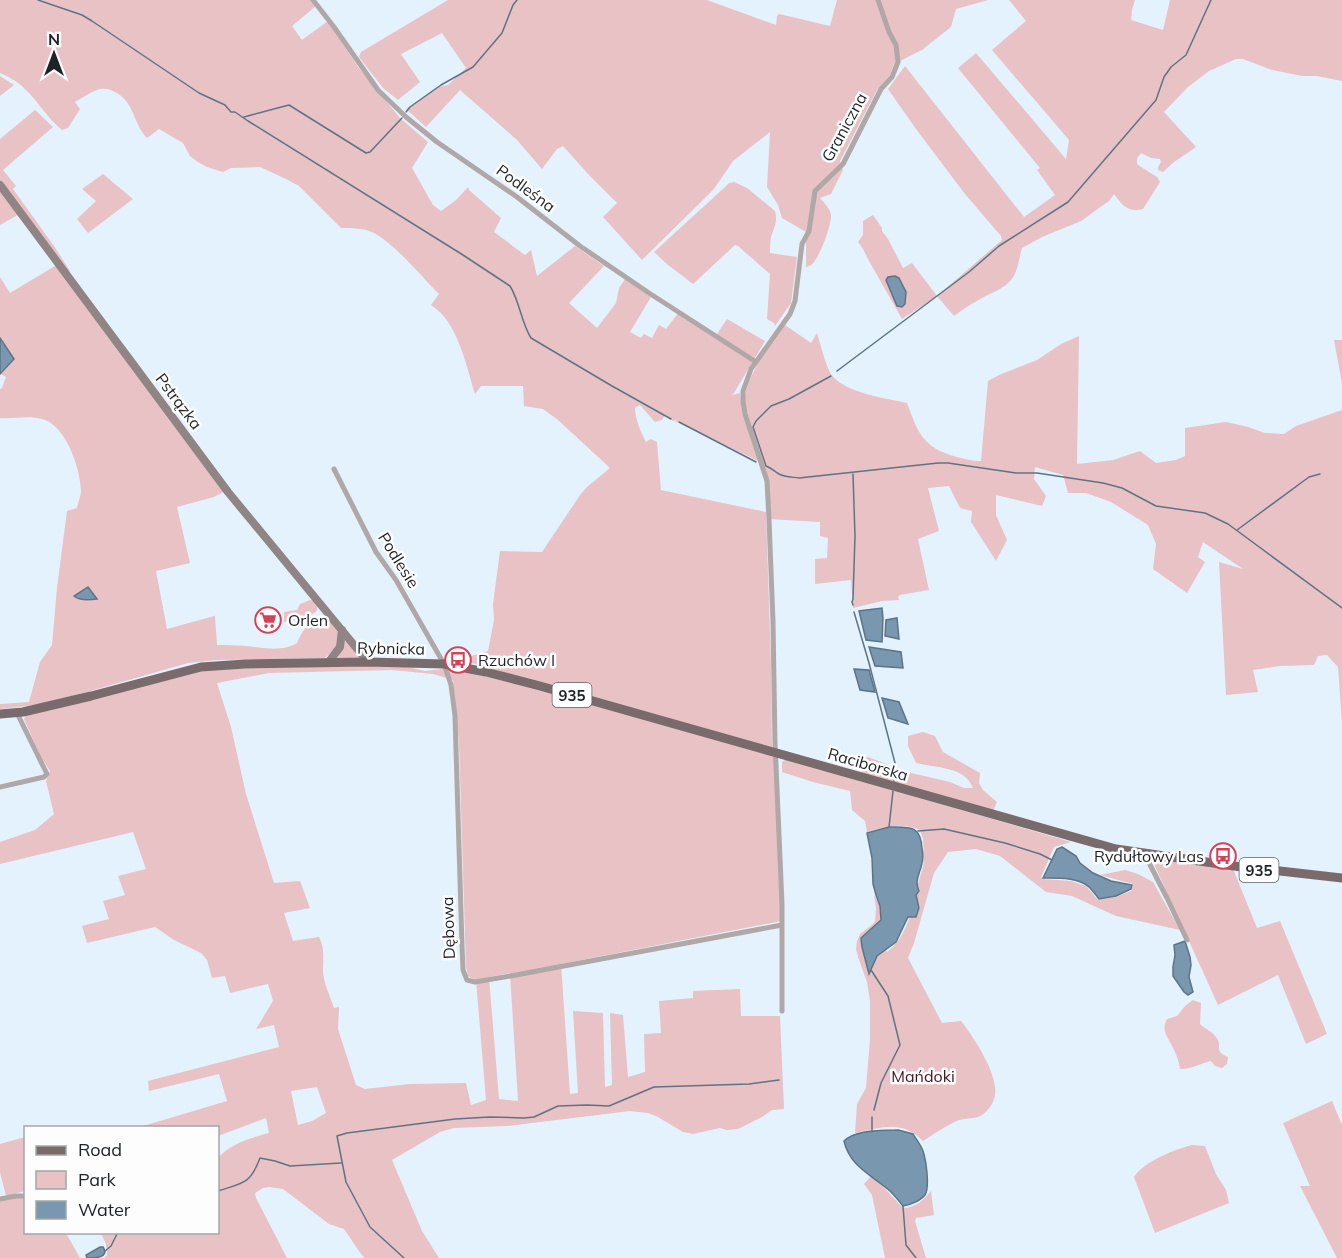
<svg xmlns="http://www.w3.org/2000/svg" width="1342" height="1258" viewBox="0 0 1342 1258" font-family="Mulish,sans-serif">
<rect width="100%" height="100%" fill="#e4f2fe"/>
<path fill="#e8c2c4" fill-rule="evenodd" d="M0,0H311L316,6L292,26L302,40L328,21L358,67L400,118L428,142L412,168L433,205L441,211L456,200L468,187L469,190L501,218L494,232L525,255L531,250L537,276L575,246L604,266L569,303L597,328L616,303L619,288L625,279L651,297L630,332L641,338L644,334L652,338L659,325L666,329L679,312L717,334L727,319L765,341L734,393L732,395L740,393L742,411L758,461L675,421L676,420L673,421L665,415L662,420L655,422L640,405L635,408C635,418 641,433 646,442L651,439L657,442L661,490L766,512L771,666L772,748L468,662V657L488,651L494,620L493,604L500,551L542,552L580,495L587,487L610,468L558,420L543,409L524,406L523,386H481L475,394C466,365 458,322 431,305L439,294C420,275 397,246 374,233C364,228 352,228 341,228L299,186L286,179L260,167L231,168L223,172L207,167L198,162L190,156L183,143L159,129L147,138C139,130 136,119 131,109C126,97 110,85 97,90C89,93 82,98 75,102L80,109L68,128L62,130C47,118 38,101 24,88C17,81 9,77 0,73Z
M448,0H707L776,25L777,16L779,14L830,26L837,0H988L956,9L951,27L922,50L894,64L890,75L877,90L840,161L843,170L831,194L820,198C824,203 830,208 831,215C832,224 819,260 811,265C810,266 808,266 806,267V232L782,218L778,205L767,187L770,132L733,161L714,189L642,260L603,217L617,203L590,176L563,146L557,149L542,169L517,140L460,90L426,127L406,109L437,87L448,85L466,68L442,33L401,54L420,82L398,100L383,88L359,57L361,52Z
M1009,0H1135L1132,10L1131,20L1163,30L1170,0H1342V81L1317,76H1302L1272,70L1243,59H1236L1209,71L1201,77L1188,87L1164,112L1196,147L1174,162L1163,172L1158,170V167L1161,162L1160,159L1151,158L1141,153C1138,157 1135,160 1138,165L1157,177L1160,182L1143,209C1128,213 1122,205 1114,194L1109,201L1081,221L1042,237L1022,248C1019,258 1018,272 1011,280C1005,288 991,293 982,298C973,303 963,309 954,316L937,296L902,319L869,261L863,249L858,242L863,235V221L873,215L882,228V231L888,239L903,268L912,263L937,296L1002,240L1001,236L965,194L916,129L888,89L905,66L1024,217L1055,195L1037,170L1040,168L958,68L976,53L1066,159L1069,140L992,50L1026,21Z
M0,76L14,85L0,96Z
M35,110L53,127L3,170L16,186L13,189L54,246L70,271L68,274L136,361L229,489L214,497L177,507L190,563L156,571L167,629L218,615L215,616L217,645C227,645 237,645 246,646C263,648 282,652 297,643C303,630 310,618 325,616C329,620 333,624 336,628C343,639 334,652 324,658L217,660L188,663L59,700L28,706L0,709V704L29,702L40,662L52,645L57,588L67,511L77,508C78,503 81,496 81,490C80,468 66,425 42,419C29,415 14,419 0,418V389L2,388L6,377L0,374L14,359L0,337V277L10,293L60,263L23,212L0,225V139Z
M103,174L133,199L88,233L77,219L96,201L82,189Z
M734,182L747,188L775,211C778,221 774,228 771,237C770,242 770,248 770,253L797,257L791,303L775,326L774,323L767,319L770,274L738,246L735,245L693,284L668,265L654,252L724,188L729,183Z
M785,325L811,343L817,333C820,343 826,366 831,374C844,393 885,398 907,403C918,433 923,448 957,457C965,459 972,461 981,461L988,381L999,375L1037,360L1061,344L1079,336L1077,464L1113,460L1140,451L1156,463L1176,460L1185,456V428L1226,422L1248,427L1265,433L1284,434L1296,426L1342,410V723L1338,667L1327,655L1318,656L1314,665L1280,666L1253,670L1258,692L1226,695L1219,562L1243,569L1203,542L1198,557L1205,562L1187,593L1153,569L1156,544L1148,525L1111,502L1086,493H1068L1063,475L1035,467L1034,479L1046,496L1042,506L996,495V515L1007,540L996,561L971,522L972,511L960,508L949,486L928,488L939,531L918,539L929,590L900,595L898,597L899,600L882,601L853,608L851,580L815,584V559L827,558L828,538L820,536V522L769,519L767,481L743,401L749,381L759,361Z
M1334,340H1342V383Z
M310,600L315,601L318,605L316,612L305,617L284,622V612L297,610L300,604Z
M345,638L355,650L359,658H338Z
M400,665L425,671L451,668L538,689L774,755L781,921L561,964L570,1094L578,1093L573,1011L603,1013L605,1087L612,1085L610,1013L623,1015L628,1077L645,1072L644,1034L661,1033L659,1001L693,998V991L740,989L741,1016H780L784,1109L772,1110L762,1117L738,1129L727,1130L720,1128L693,1134L683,1132L658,1117L648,1113L630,1111L507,1126L454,1128L440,1132L392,1160L422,1231L439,1258H365L361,1254L344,1229L329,1224L283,1189L269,1187L263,1188L255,1193L256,1198L287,1258H104L107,1255L106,1244L101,1233L218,1232V1158C231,1143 251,1138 269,1133L266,1118L218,1136V1128L140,1127L227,1101L219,1074L149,1091L148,1081L279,1047L274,1025L256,1029L273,1001L268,984L230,993L225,976L212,978L207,960L201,953L174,940L155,927L87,943L82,926L109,919L103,901L125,895L118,876L146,869L133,832L0,864V842L35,830L54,814L46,781L50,771L41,757L24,719L27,714L208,669ZM392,670L433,674L453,680L459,743L466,967L468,976L476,980L486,1100L471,1105L466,1083L410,1084L365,1089L356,1085L338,1029L339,1007L334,1008C330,996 323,982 323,970C323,958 325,948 319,937L293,941L284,913L310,908L300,881L274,883L246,794L231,727L217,683L269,673ZM510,973L518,1101L499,1099L489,977ZM317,1087L326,1113L312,1121L298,1125L291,1091Z
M923,732L935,736L943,752L980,773L979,783L983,790L997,802L992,814L866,779L858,766L860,760L868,757L907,772L950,782L964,788H973C965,766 935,768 916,763L908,746V736Z
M786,759L1071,842L1054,847L1041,877L1043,879L1071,881L1086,886L1098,900L1116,897L1131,891L1133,886V884L1100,875L1125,870L1138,874L1153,882L1180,930L1116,916L1072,896L1046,892L1000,856L976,849L948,852L934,873L914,943L908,958L942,1023L961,1021C973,1036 993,1067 995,1087C997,1097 991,1109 982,1115C976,1119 966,1118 959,1120C947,1125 934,1134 923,1141C900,1119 883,1128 855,1133L857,1104L866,1088L870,1039V1001L867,982L858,957L856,949L857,941L860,934L873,924L875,921L876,908L874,895L880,906L881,920L861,938L862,947L869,973L877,956L886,950L887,952C899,943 905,930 910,917L916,918L920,908L915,895L924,863L923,839L920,830C901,822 886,827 867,832L865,821L852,810L850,791L813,782L782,772V762Z
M1161,859L1233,869L1257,928L1280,921L1327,1034L1306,1044L1278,975L1218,1005L1154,864Z
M1193,1000L1201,1003L1200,1024C1205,1029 1212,1031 1216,1037C1224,1048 1212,1049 1228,1057L1227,1064L1222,1068L1215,1066L1211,1061C1201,1063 1190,1070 1180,1069C1179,1061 1176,1053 1172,1046C1167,1036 1161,1030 1167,1019L1177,1016L1185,1006Z
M1332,1101L1342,1125V1258H1337L1300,1186H1310L1283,1123Z
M25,1137V1191L6,1196L0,1172V1144Z
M1192,1145L1205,1146L1216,1174L1226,1190L1229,1203L1155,1233L1134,1177C1145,1161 1173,1150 1192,1145Z
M872,1175L903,1208C915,1208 924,1200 931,1191L934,1215L916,1218L915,1221L926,1258H885L872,1195L864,1184Z
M18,1197L25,1198L26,1232L66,1233L80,1258H0V1201Z"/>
<path fill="#7997af" stroke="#5d7486" stroke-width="1.5" d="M895,276L899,278L906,292L905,304L902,307L897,306L886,280L888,277Z
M0,338L14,359L0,374Z
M88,587L97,599C90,600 80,601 74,596Z
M882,608L883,618L882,642L866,640L859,611Z
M897,618L899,639L885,636L886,620Z
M869,647L901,652L903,668L875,666Z
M854,669L869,670L875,692L860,690Z
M882,698L899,702L908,724L888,718Z
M889,827C910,827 921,825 922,849C923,853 923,859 922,863C920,874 914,880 919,891L916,895L919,908L916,917H908L896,942L877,956L869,974L862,947L861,938L881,920L880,906L876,895L873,884L872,858L867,833Z
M1062,847L1076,856L1080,863L1093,873L1111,881L1132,885L1131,889L1116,896L1099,899C1096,895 1092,890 1089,887C1078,877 1057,878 1043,878L1057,849Z
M1185,941L1190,957L1191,965L1189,977L1193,992L1188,995L1184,992L1173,976V967L1175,955L1174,945Z
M898,1130L913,1134C916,1139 921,1145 923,1151C926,1160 930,1187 925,1195C920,1201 910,1205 903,1206C899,1201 895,1196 890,1191C872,1175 850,1167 844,1141C856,1129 881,1131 898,1130Z
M100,1247H103C110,1258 95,1258 87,1258L86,1255Z"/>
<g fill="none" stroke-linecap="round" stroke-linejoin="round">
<path stroke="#5d7486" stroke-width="1.5" d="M38,0L82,15L92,21L199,93L225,105L231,112H235L248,121L463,255L510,286C520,302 521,322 531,338L612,386L671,419
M406,112L410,107L441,85L473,67L502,33L513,5L517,0
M244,117L289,105L366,153L370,152L402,118
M837,371L969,272L999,246L1068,202L1156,100L1164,77L1171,67L1186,55L1211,0
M831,376L789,399L771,406L756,421L753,427L766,466C771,468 774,471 779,474C784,477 792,477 799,478L938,463H948L1016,473H1037L1103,483L1122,488L1156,506L1205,513L1228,524L1342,608
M679,422L756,462
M853,474L855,536L853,599L852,602L853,605
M1237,530L1309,477L1320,474
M854,612L869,663L895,763L894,781
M889,827L893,791
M918,831L944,829L1005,843L1040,854L1052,860
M871,970L888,996L900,1045L881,1083L874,1110
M872,1132V1117
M218,1191C242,1183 250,1185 260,1158L275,1161L290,1166L341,1163
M903,1206L906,1245L916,1258
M105,1251L111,1246L118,1232
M404,1258L370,1227L346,1182L337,1136L347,1133L455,1119L490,1117L524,1118L534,1117L558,1106L587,1105L609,1106L654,1087L749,1084L779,1080"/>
<path stroke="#b0a7a7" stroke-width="5" d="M313,0L334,27L378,90L406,117L437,142L517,197L580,246L649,293L756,362
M334,469L376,552L396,580L444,664L451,685L455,716L462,945L463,970L467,980L475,982L516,975L782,925
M0,787L44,777L47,774L17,713
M1144,853L1167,898L1187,940
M782,1011V904L775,743L773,622L769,519L767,481L745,414L743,401V391L751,369L790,314L795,301L802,244L809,231L815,191L843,164L881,89L892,77L898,62L896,45L889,32L878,0
M0,1199L16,1196H26"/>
<path stroke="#908484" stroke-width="8" d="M0,185L228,492L368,662
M328,663L340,647L342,630"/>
<path stroke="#796b6b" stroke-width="9" d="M0,714L23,712L91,696L201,667L245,664L368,662L444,664L486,672L540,686L1116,849L1262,870L1280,871L1342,878"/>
</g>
<defs>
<g id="supermarket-ring" transform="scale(1.35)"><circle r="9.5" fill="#fdfdfd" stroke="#d3425a" stroke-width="1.5"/><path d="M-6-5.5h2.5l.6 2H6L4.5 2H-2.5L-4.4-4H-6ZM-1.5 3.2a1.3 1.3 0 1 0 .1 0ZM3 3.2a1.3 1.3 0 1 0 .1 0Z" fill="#d3425a"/></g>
<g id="bus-ring" transform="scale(1.35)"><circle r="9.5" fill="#fdfdfd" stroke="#d3425a" stroke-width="1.5"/><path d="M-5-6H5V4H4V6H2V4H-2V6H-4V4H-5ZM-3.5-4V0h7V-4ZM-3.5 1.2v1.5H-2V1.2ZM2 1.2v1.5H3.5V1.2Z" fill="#d3425a"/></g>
</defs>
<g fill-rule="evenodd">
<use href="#supermarket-ring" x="268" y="620"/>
<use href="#bus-ring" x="458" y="660"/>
<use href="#bus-ring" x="1223" y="856"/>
</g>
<g text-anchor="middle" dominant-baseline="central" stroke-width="5" stroke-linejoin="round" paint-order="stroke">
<g fill="#fdfdfd" stroke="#606467" stroke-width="1.5">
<rect x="552.5" y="683" width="39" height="24" rx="4.5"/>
<rect x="1239.5" y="858" width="39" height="24" rx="4.5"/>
</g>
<g font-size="15" font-weight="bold" fill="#1d2327">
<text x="572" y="695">935</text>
<text x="1259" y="870">935</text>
</g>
<g font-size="16" fill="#1d2327" stroke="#fdfdfd">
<text transform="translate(844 127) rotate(-61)">Graniczna</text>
<text transform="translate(526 188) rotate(36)">Podleśna</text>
<text transform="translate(179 401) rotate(53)">Pstrązka</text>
<text transform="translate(399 560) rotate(58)">Podlesie</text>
<text transform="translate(391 648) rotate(1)">Rybnicka</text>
<text transform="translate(868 764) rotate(16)">Raciborska</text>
<text transform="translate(448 928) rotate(-92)">Dębowa</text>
</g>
<g font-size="16" fill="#1d2327" stroke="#fdfdfd" text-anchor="start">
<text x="288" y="620">Orlen</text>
<text x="478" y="660">Rzuchów I</text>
<text x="1204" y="856" text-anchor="end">Rydułtowy Las</text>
</g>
<g font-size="16" fill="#48141c" stroke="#fdfdfd">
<text x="923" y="1076">Mańdoki</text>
</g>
</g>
<rect x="24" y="1126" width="195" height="108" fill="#fdfdfd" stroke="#a3a6a7" stroke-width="1.5"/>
<rect x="36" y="1146" width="30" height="9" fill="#796b6b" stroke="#a3a6a7" stroke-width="1.5"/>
<text x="78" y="1156" font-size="18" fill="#1d2327">Road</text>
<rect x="36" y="1171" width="30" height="18" fill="#e8c2c4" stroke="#a3a6a7" stroke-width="1.5"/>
<text x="78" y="1186" font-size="18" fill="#1d2327">Park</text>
<rect x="36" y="1201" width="30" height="18" fill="#7997af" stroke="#a3a6a7" stroke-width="1.5"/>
<text x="78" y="1216" font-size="18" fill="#1d2327">Water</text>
<g transform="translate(54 54)" stroke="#fdfdfd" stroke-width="4.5" paint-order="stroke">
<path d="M0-4.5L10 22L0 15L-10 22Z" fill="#1d2327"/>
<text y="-9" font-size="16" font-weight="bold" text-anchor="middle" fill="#1d2327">N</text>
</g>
</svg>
